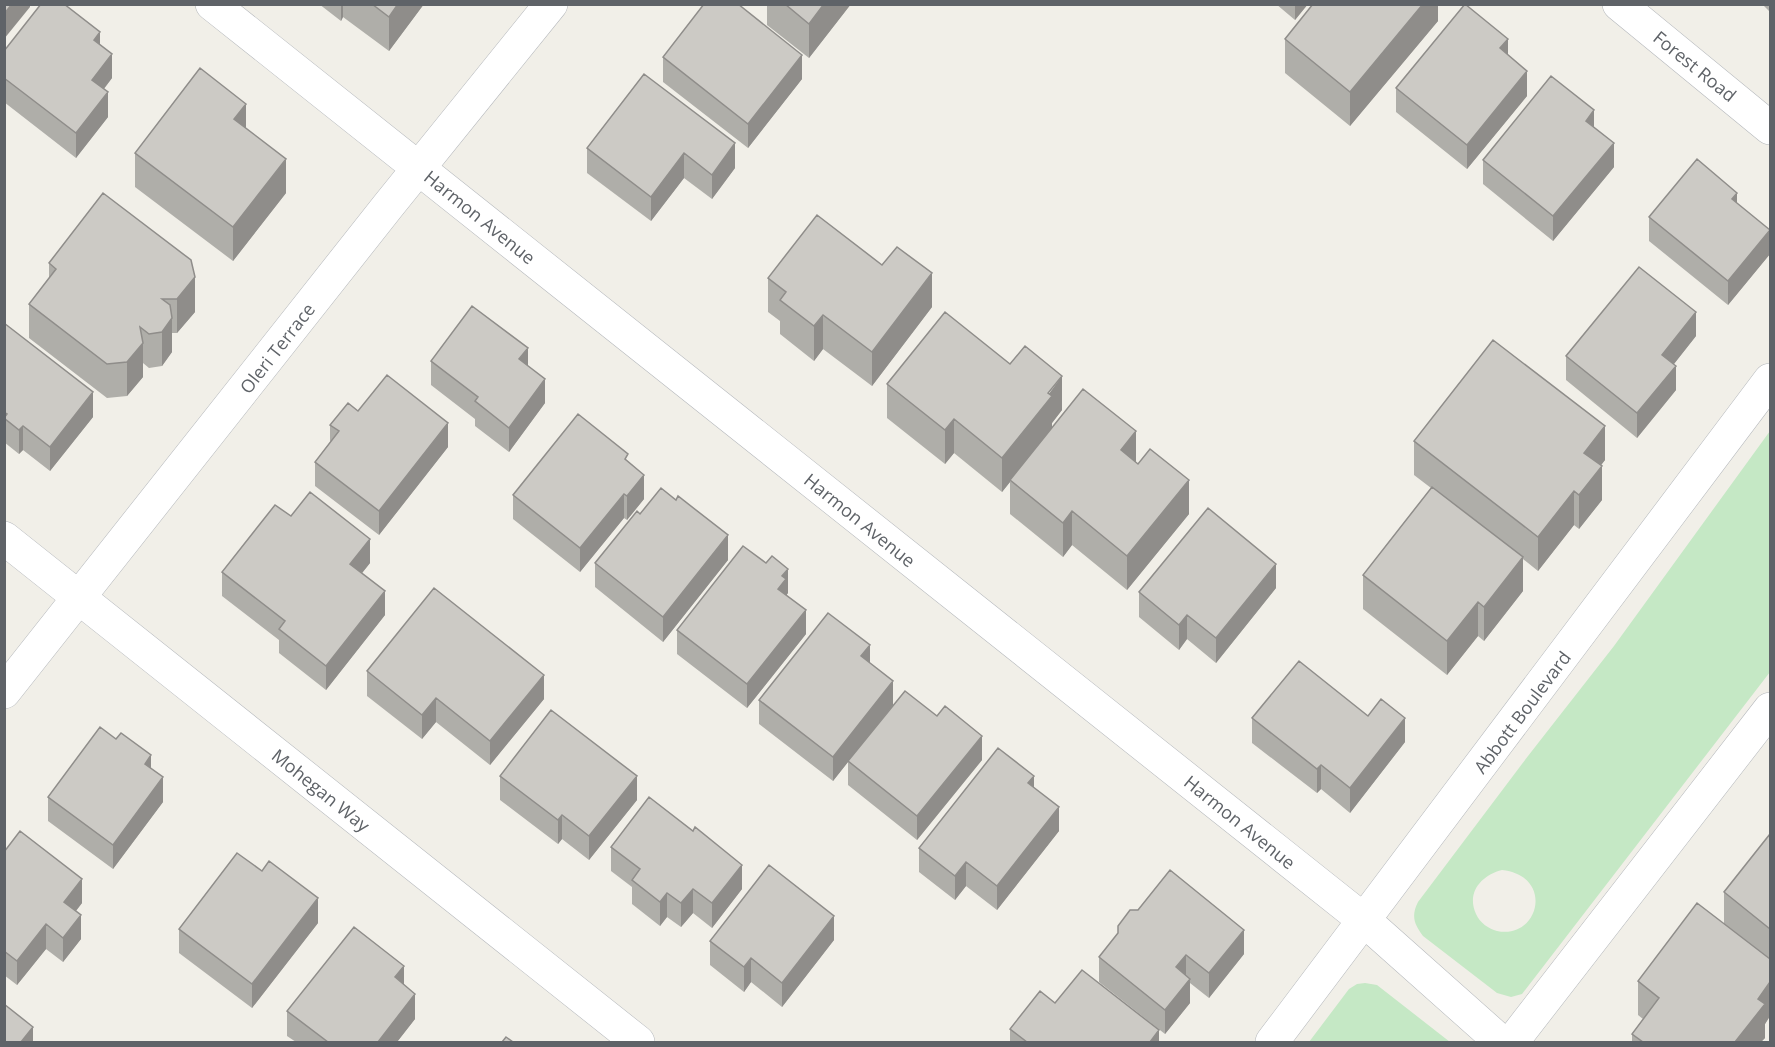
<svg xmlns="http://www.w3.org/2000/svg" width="1775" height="1047" viewBox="0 0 1775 1047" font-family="'Open Sans',sans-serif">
<rect width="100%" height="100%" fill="#f1efe8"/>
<path fill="#c5e8c5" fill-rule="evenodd" d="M1770,431V672L1522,994L1511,997L1497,993L1423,936C1414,924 1411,916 1418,902L1528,756L1614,646ZM1502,870C1555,876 1539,940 1497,931C1489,929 1480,923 1476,914C1466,892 1482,875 1502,870Z
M1365,983L1377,985L1450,1042H1309L1349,989L1357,984Z"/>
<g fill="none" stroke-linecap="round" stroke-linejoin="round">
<g stroke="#b5b8bc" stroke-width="34">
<path id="street" d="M212,4L1365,921L1501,1042
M1619,4L1770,128
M4,538L638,1042
M4,692L388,206L551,4
M1272,1042L1770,380
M1512,1042L1770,709"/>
</g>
<use href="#street" stroke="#fff" stroke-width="33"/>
</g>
<path fill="#afaea9" d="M319,4H424L389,51L343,17L341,21Z
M767,4H851L809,58L767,25Z
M1276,4H1308L1295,20Z
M1438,4V21L1350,126L1285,73V39Z
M1762,4H1770V12Z
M100,45L112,78L104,89L108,117L76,158L4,102V51Z
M1508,55L1527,96L1467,169L1396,112V88Z
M663,57L802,79L748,148L663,82Z
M644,74L735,168L712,199L684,178L651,221L587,173V148Z
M1594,127L1614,167L1553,241L1483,184V160Z
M246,129L286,193L233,261L135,187V153Z
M103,193L195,312L177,333H172V352L162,366L149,368L143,363V377L127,396L107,398L29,338V304L49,278V263Z
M1649,217L1770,254L1728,305L1649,241Z
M768,278L932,307L872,386L823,349L814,361L780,334V321L768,312Z
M4,323L93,417L50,471L23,450L19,454L4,442Z
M1696,336L1674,364L1676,390L1637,438L1566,380V356Z
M431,361L528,366L545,403L509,452L475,426V419L431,385Z
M887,384L1062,410L1052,423V428L1136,462L1189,514L1127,590L1072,545L1063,557L1010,514V482L1002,492L954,453L945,464L887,418Z
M330,425L448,447L379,535L315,486V462L330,442Z
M1414,441L1605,460L1601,465L1602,500L1579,529L1574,525L1538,571L1523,559V591L1484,641L1478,636L1447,675L1363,609V575L1431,488L1414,475Z
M628,462L644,499L627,520L624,518L580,572L513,519V495Z
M640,514L728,560L663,642L595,587V563Z
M291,516L370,563L362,573L385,615L326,690L279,653V640L222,596V572Z
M1276,588L1216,663L1187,639L1179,650L1139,617V592Z
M788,593L786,595L806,634L747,708L677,654V630Z
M870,663L893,705L982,760L917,840L848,785V762L833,781L759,724V700Z
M367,671L544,699L490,765L436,722L422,739L367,696Z
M1252,718L1405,742L1350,813L1321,789L1317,793L1252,743Z
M116,739L151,769L163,802L113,869L48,821V797Z
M500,776L637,800L589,860L562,839L558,844L500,800Z
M1034,788L1059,831L997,910L966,886L955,900L919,872V848Z
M1770,834V1016L1765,1024V1038L1761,1042H1632V1034L1643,1019L1638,1015V981L1724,923V892Z
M611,847L742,889L712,928L693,913L681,927L667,917L660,926L632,904V887L611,871Z
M4,852L82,903L76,911L81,939L63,962L46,949L17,985L4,975Z
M318,923L252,1008L179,953V929Z
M1118,926L1244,954L1209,998L1190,983V1003L1165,1034L1099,982V957L1118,934Z
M834,940L782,1007L751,982L744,992L710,965V941Z
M404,985L415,1019L397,1042H296L287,1036V1011Z
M1055,1003L1159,1042H1010V1029Z"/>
<path fill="#8f8d8a" d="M12,4H30V7L4,39V14Z
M341,4H343V17L341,21Z
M398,4H424L389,51V17Z
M824,4H851L809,58V24Z
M1295,4H1308L1295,20Z
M1423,4H1438V21L1350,126V92Z
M100,32V56L94,40Z
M1508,39V63L1500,48Z
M112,54V78L92,104V80Z
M802,55V79L748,148V124Z
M1527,71V96L1467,169V145Z
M108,92V117L76,158V133Z
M246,104V138L234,119Z
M1594,110V135L1586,121Z
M735,143V168L712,199V175Z
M1614,143V167L1553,241V216Z
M684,153V178L651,221V197Z
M286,159V193L233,261V227Z
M1737,193V217L1732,199Z
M1770,230V254L1728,305V281Z
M932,273V307L872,386V352Z
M195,277V312L177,333V299Z
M1696,312V336L1662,379V355Z
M823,315V349L814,361V326Z
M172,318V352L162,366V332Z
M143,343V377L127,396V362Z
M528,348V372L519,359Z
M1676,366V390L1637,438V413Z
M1062,376V410L1052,423V430L1010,480V482L1002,492V458Z
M545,379V403L509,452V428Z
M93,392V417L50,471V447Z
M954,419V453L945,464V430Z
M448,423V447L379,535V511Z
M23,426V450L19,454V430Z
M1605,426V460L1584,487V453Z
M1136,431V465L1121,450Z
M1602,466V500L1579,529V495Z
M644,475V499L627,520V496Z
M1189,480V514L1127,590V556Z
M1574,491V525L1538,571V537Z
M624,494V518L580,572V548Z
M1072,511V545L1063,557V523Z
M728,535V560L663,642V617Z
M370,539V563L350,588V564Z
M1523,557V591L1484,641V607Z
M1276,564V588L1216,663V638Z
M788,569V593L786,596L778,589L782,576Z
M385,591V615L326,690V666Z
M1478,602V636L1447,675V641Z
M806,610V634L747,708V684Z
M1187,615V639L1179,650V625Z
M870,645V670L861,656Z
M544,675V699L490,765V741Z
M893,681V705L833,781V757Z
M436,698V722L422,739V715Z
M1405,718V742L1350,813V788Z
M982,736V760L917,840V816Z
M151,755V779L145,764Z
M1321,765V789L1317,793V769Z
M637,776V800L589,860V836Z
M1034,776V800L1028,783Z
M163,777V802L113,869V845Z
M1059,807V831L997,910V886Z
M562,815V839L558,844V820Z
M966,862V886L955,900V876Z
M742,865V889L712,928V903Z
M82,879V903L64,926V902Z
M693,889V913L681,927V903Z
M667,893V917L660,926V902Z
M318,898V923L252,1008V984Z
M81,915V939L63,962V938Z
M834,916V940L782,1007V983Z
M46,924V949L17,985V961Z
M1244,930V954L1209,998V973Z
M1186,955V979L1176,967Z
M751,958V982L744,992V967Z
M404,966V990L395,977Z
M1190,979V1003L1165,1034V1010Z
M1770,982V1016L1765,1024V1038L1761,1042H1735L1758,999Z
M415,994V1019L397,1042H378Z
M33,1027V1042H21Z
M1159,1030V1042H1150Z"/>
<path fill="#cccac5" stroke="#8f8d8a" stroke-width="1.5" d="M4,4H12L4,14Z
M41,4H64L100,32L94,40L112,54L92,80L108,92L76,133L4,78V51Z
M372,4H398L389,17Z
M704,4H738L802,55L748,124L663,57Z
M785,4H824L809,24Z
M1313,4H1423L1350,92L1285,39Z
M1465,4L1508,39L1500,48L1527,71L1467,145L1396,88Z
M200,68L246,104L234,119L286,159L233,227L135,153Z
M644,74L735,143L712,175L684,153L651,197L587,148Z
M1551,76L1594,110L1586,121L1614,143L1553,216L1483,160Z
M1697,159L1737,193L1732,199L1770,230L1728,281L1649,217Z
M103,193L191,260L195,277L177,299H162L170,305L172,318L162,332L149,334L140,327L143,343L127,362L107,364L29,304L56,269L49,263Z
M817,215L882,265L897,247L932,273L872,352L823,315L814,326L780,300L786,292L768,278Z
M1639,267L1696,312L1662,355L1676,366L1637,413L1566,356Z
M472,306L528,348L519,359L545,379L509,428L475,401L478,397L431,361Z
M945,312L1010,364L1025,346L1062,376L1048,393L1052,396L1002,458L954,419L945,430L887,384Z
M4,323L93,392L50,447L23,426L19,430L4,418L7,414L4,412Z
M1493,340L1605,426L1584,453L1602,466L1579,495L1574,491L1538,537L1414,441Z
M387,375L448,423L379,511L315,462L339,431L330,425L348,403L358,411Z
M1083,389L1136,431L1121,450L1138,464L1150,449L1189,480L1127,556L1072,511L1063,523L1010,480Z
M578,414L628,454L625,459L644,475L627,496L624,494L580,548L513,495Z
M1432,487L1523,557L1484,607L1478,602L1447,641L1363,575Z
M661,488L676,500L678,496L728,535L663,617L595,563L637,511L640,514Z
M310,492L370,539L350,564L385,591L326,666L279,629L285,621L222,572L275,505L291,516Z
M1208,508L1276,564L1216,638L1187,615L1179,625L1139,592Z
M743,546L766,563L772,556L788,569L782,576L786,579L778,589L806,610L747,684L677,630Z
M434,588L544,675L490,741L436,698L422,715L367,671Z
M828,613L870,645L861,656L893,681L833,757L759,700Z
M1299,661L1368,716L1381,699L1405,718L1350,788L1321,765L1317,769L1252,718Z
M905,691L937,716L945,706L982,736L917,816L848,761Z
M551,710L637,776L589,836L562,815L558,820L500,776Z
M100,727L116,739L121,733L151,755L145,764L163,777L113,845L48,797Z
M998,748L1034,776L1028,783L1059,807L997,886L966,862L955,876L919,848Z
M649,797L693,831L695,827L742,865L712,903L693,889L681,903L667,893L660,902L632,880L640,869L611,847Z
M20,831L82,879L64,902L81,915L63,938L46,924L17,961L4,951V852Z
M1770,834V929L1724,892Z
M237,853L262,871L269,861L318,898L252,984L179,929Z
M769,865L834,916L782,983L751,958L744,967L710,941Z
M1170,870L1244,930L1209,973L1186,955L1176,967L1190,979L1165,1010L1099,957L1118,933V926L1130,910H1138Z
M1697,903L1770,959V982L1758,999L1765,1004L1735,1042H1643L1632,1034L1659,998L1638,981Z
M354,927L404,966L395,977L415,994L378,1042H328L287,1011Z
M1082,970L1159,1030L1150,1042H1027L1010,1029L1040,991L1055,1003Z
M4,1004L33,1027L21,1042H4Z
M506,1037L513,1042H502Z"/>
<g text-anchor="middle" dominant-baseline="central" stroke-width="4.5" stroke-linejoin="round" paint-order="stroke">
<g font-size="18" fill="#5f6368" stroke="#fff">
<text transform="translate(1695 66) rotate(39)">Forest Road</text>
<text transform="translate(480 217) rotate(39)">Harmon Avenue</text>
<text transform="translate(277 348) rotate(-52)">Oleri Terrace</text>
<text transform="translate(860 520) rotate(39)">Harmon Avenue</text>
<text transform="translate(1522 712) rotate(-53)">Abbott Boulevard</text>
<text transform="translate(321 790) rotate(39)">Mohegan Way</text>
<text transform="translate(1240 822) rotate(39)">Harmon Avenue</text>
</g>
</g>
<rect width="1775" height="1047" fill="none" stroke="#5f6368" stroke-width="12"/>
</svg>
